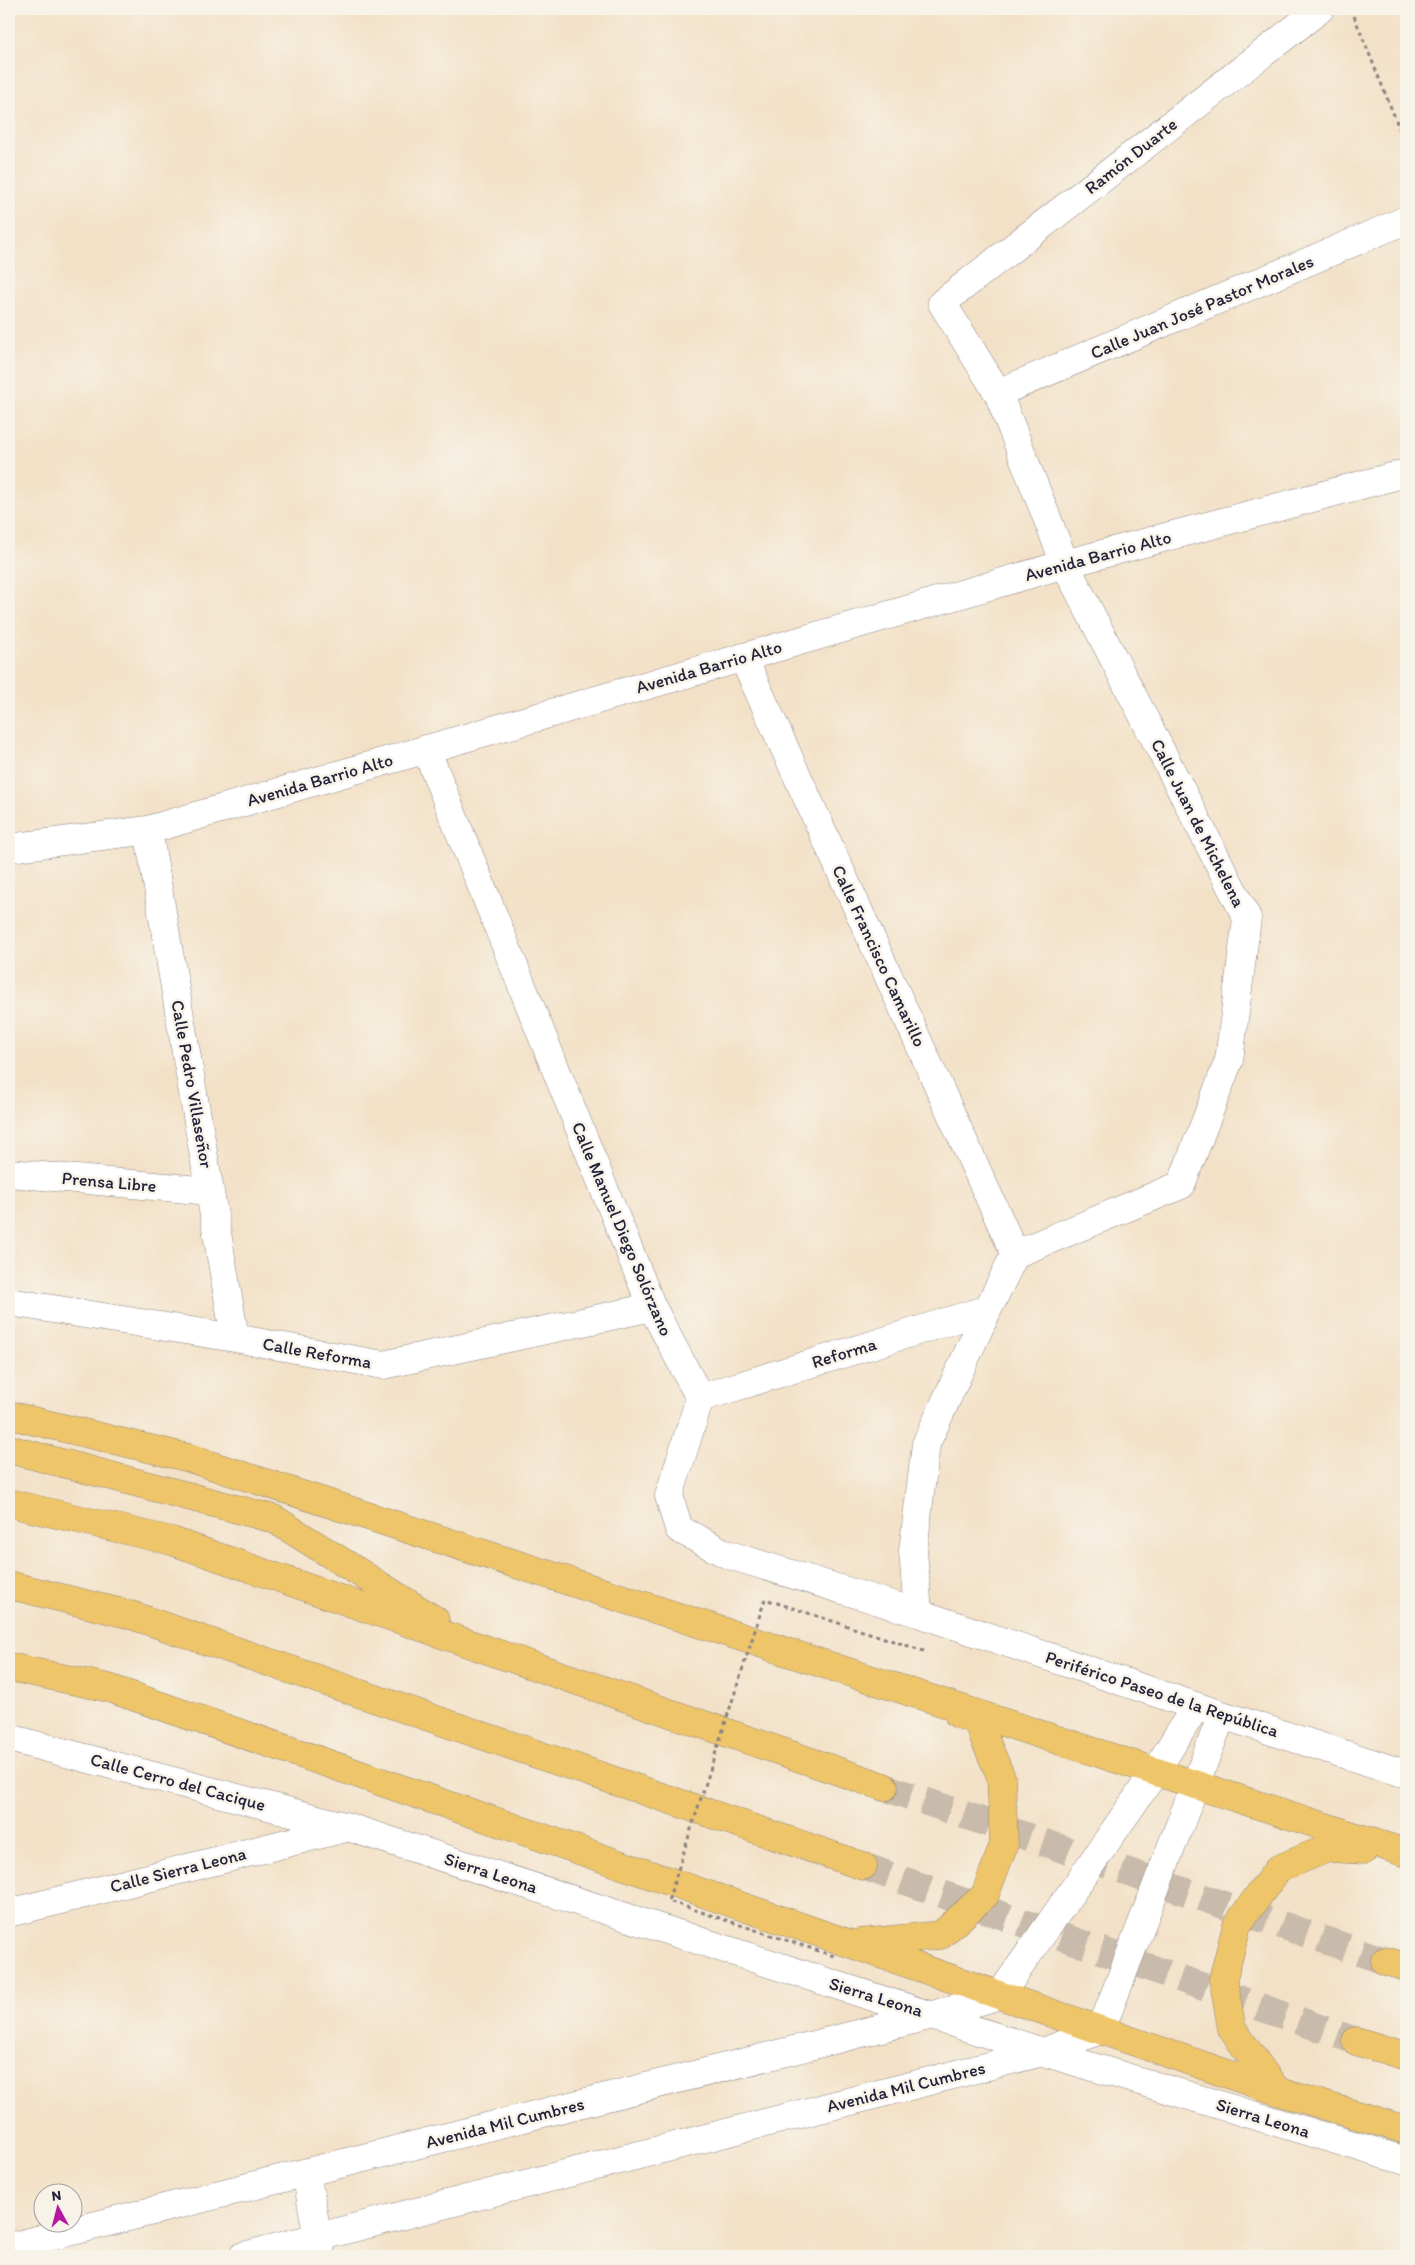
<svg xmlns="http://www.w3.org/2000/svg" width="1415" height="2265" viewBox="0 0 1415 2265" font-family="Itim,sans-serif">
<rect width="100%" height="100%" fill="#f7f3e8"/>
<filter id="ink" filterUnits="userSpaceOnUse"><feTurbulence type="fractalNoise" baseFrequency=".02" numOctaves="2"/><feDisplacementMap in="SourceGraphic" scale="10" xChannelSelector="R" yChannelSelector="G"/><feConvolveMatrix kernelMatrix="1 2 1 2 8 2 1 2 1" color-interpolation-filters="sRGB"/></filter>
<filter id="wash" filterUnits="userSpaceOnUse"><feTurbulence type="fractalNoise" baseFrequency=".0096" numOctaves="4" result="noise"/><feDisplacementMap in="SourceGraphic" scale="20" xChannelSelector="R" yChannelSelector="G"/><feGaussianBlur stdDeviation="1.12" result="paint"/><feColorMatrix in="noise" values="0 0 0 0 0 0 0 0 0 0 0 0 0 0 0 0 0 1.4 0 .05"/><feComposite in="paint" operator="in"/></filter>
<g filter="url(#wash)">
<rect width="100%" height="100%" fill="#f3e1c7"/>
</g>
<g filter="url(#ink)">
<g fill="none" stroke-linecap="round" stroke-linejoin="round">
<path stroke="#c9bbab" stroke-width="28" stroke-dasharray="28 14" stroke-linecap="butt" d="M884,1787L1385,1961
M863,1866L1356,2041"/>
<g stroke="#8a8281" stroke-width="29">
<path id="minor" d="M998,393L1406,220
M743,657L1015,1254
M426,749L652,1307L700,1398L669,1496L679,1529L726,1554L918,1613L1222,1715L1406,1774
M148,830L235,1338
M9,848L148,830L1065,564L1406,473
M9,1173L210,1191
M9,1302L235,1338L383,1365L652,1307
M700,1398L988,1309
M918,1613L913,1551L926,1444L988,1309L1015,1254L1181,1185L1229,1060L1247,918L1065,564L998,393L942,303L1320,9
M9,1738L348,1827L1043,2052L1406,2161
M9,1913L346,1828
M306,2173L321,2255
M9,2247L933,2015L1000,1995L1155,1772L1196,1706
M243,2256L1043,2052L1101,2030L1222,1715"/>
</g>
<g stroke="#8a8281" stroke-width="29">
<path id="major" d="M9,1415L189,1458L1406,1853
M9,1667L109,1688L1277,2091L1406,2130
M860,1943L941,1935L985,1895L1004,1844L1001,1777L977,1721L958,1714
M1277,2091L1232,2029L1223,1979L1237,1925L1278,1869L1328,1848L1365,1850"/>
</g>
<g stroke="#8a8281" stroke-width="29">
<path id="highway" d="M9,1449L274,1519L435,1620
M9,1503L172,1541L884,1787
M9,1585L131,1615L863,1866
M1385,1961L1406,1967
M1356,2041L1406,2056"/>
</g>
<path stroke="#8a8281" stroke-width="3" stroke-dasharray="4 4" stroke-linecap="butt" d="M1354,16L1406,145"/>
<use href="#minor" stroke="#fff" stroke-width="28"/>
<use href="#major" stroke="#eec569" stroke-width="28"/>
<use href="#highway" stroke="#eec569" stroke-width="28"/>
<path stroke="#8a8281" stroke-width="3" stroke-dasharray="4 4" stroke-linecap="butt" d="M834,1956L668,1901L765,1599L924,1651"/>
</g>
</g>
<g text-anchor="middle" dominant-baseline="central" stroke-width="5" stroke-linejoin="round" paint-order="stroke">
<g font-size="18" fill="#22223b" stroke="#f7f3e8">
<text transform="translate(1131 156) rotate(-38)">Ramón Duarte</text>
<text transform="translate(1202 307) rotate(-23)">Calle Juan José Pastor Morales</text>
<text transform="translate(1098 556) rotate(-15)">Avenida Barrio Alto</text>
<text transform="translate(709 667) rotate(-16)">Avenida Barrio Alto</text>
<text transform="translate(320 780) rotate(-16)">Avenida Barrio Alto</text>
<text transform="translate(1198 823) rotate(63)">Calle Juan de Michelena</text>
<text transform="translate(879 956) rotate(65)">Calle Francisco Camarillo</text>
<text transform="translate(192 1084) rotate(80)">Calle Pedro Villaseñor</text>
<text transform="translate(109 1182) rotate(5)">Prensa Libre</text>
<text transform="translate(622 1229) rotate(67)">Calle Manuel Diego Solórzano</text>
<text transform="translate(317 1353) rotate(10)">Calle Reforma</text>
<text transform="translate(844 1353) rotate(-17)">Reforma</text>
<text transform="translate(1162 1694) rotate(18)">Periférico Paseo de la República</text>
<text transform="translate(178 1782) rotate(15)">Calle Cerro del Cacique</text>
<text transform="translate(178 1870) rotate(-14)">Calle Sierra Leona</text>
<text transform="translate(491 1873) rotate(18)">Sierra Leona</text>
<text transform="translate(876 1997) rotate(17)">Sierra Leona</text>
<text transform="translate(906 2087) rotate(-14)">Avenida Mil Cumbres</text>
<text transform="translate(1263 2118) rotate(17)">Sierra Leona</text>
<text transform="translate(505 2123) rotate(-14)">Avenida Mil Cumbres</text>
</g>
</g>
<rect width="1415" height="2265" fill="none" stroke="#f7f3e8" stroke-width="30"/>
<g transform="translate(58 2208) rotate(353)"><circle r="24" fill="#f7f3e8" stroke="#a29fa3"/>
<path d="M0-4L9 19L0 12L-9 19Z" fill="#b5179e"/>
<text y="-8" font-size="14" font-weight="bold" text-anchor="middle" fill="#22223b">N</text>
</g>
</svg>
